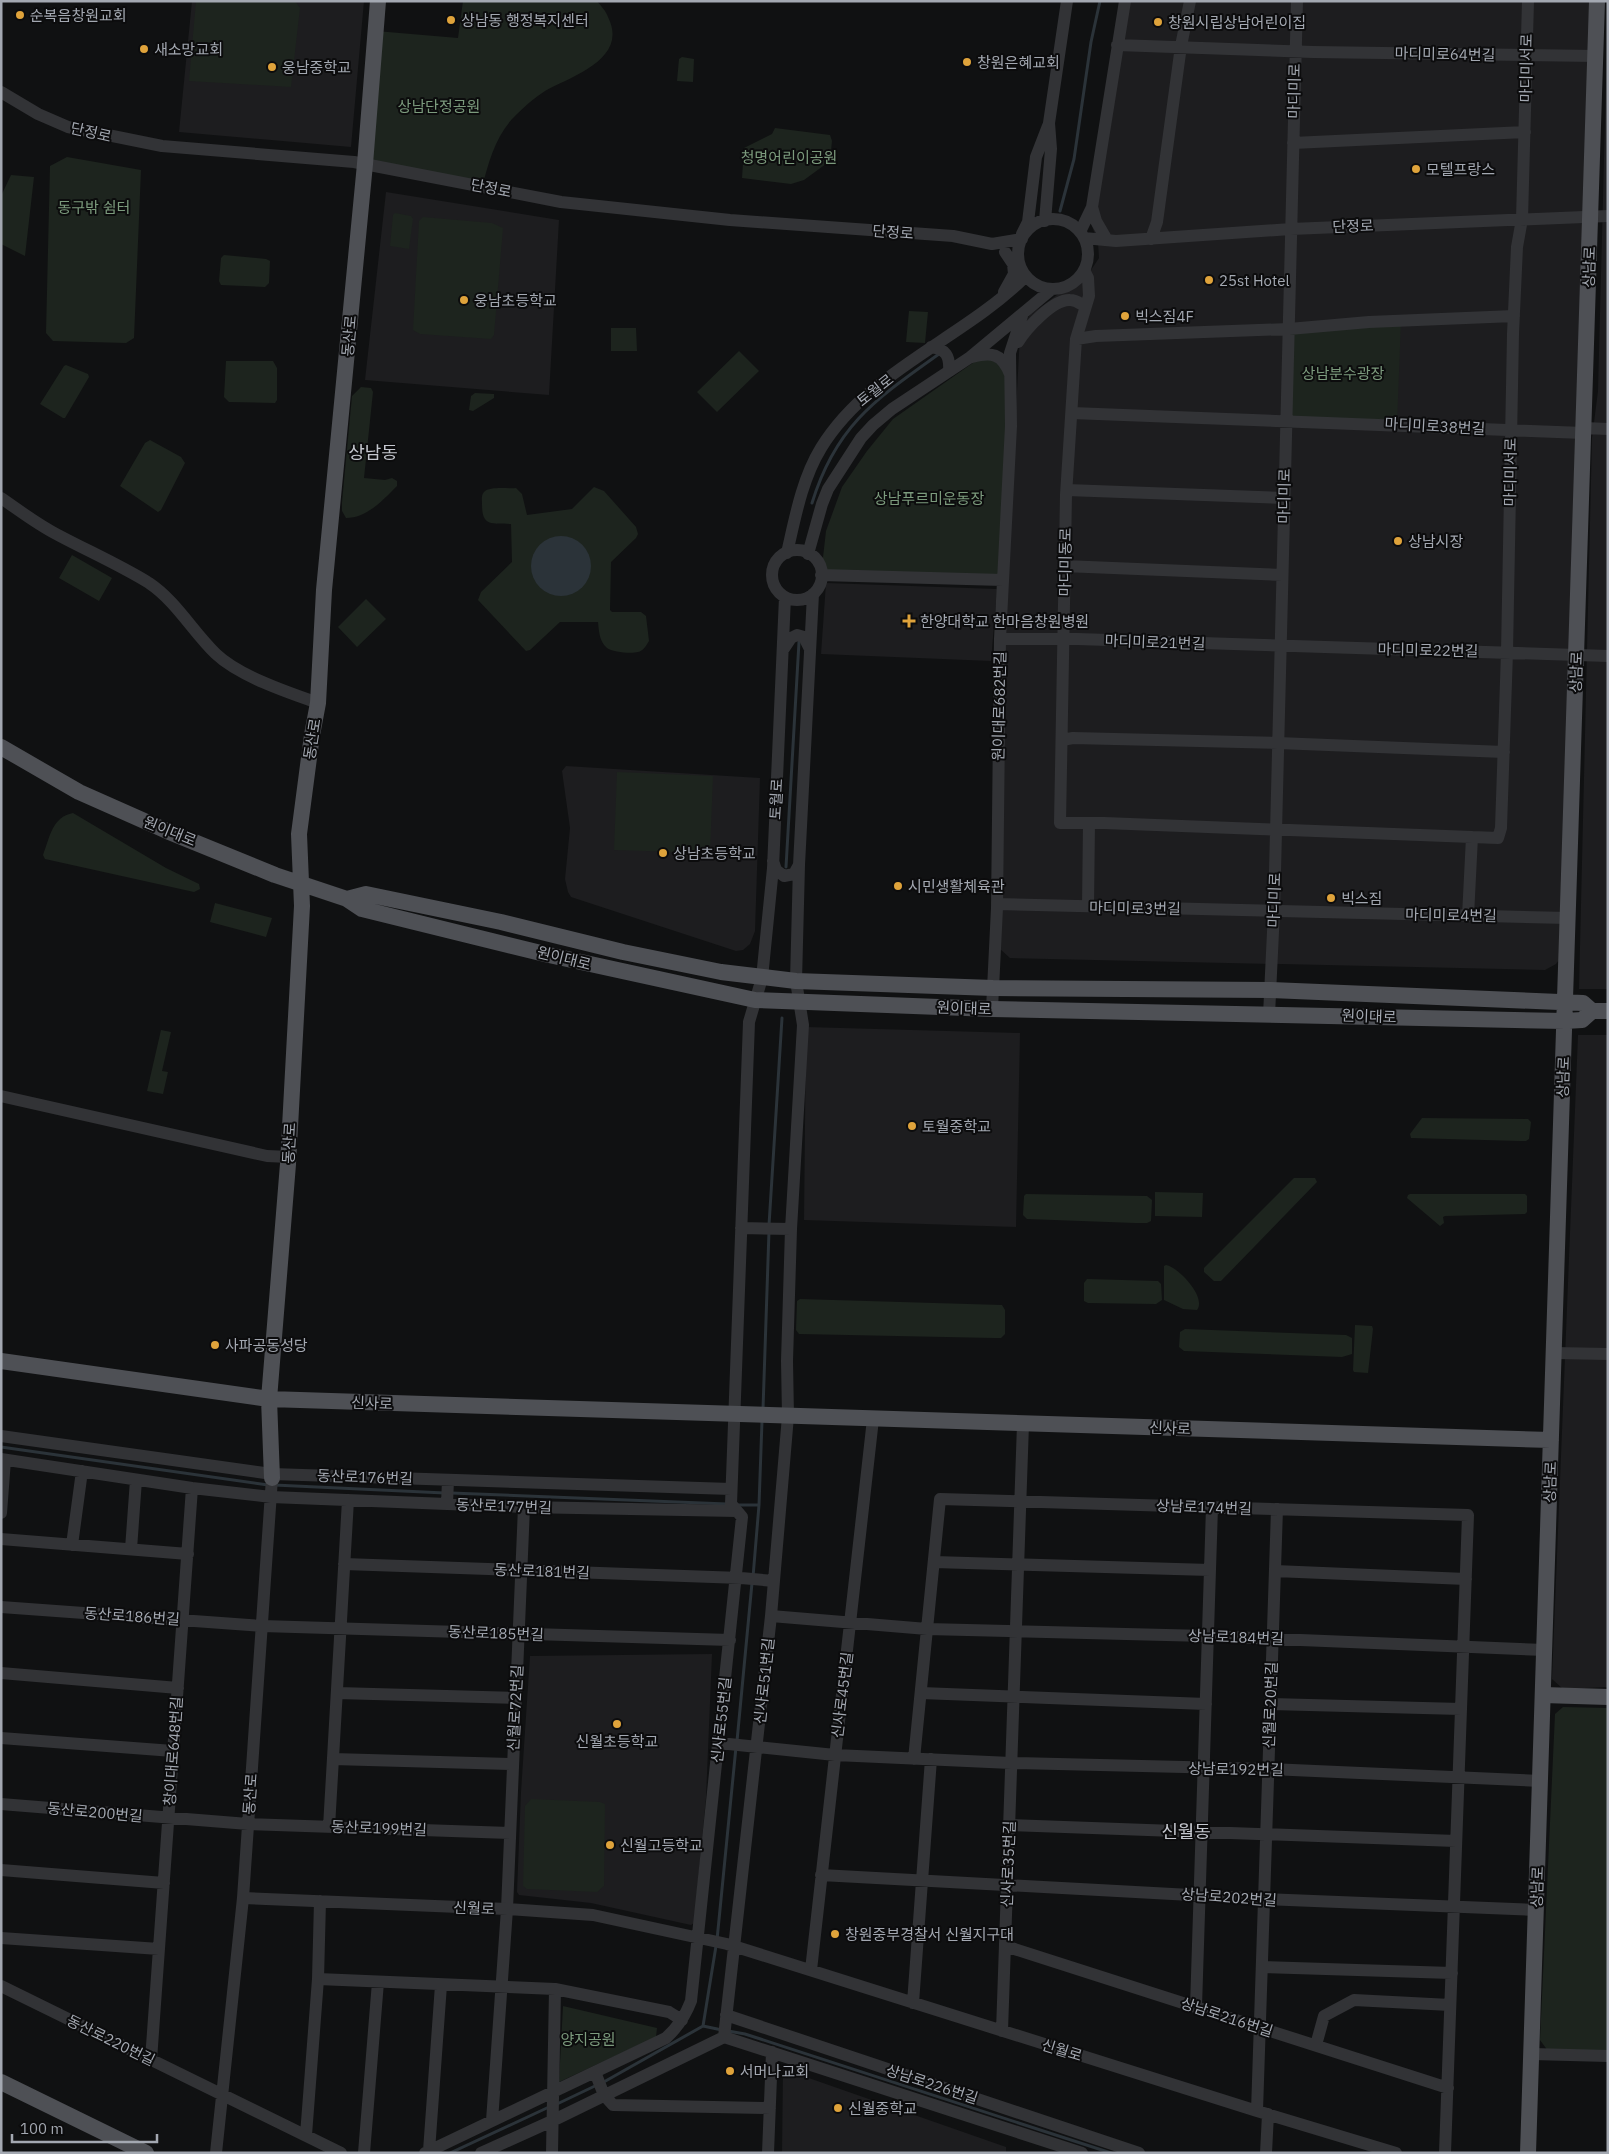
<svg xmlns="http://www.w3.org/2000/svg" width="1609" height="2154" viewBox="0 0 1609 2154" font-family="'IBM Plex Sans','Noto Sans KR',sans-serif">
<rect width="100%" height="100%" fill="#101112"/>
<path fill="#1d1d1f" d="M192,1H364L351,147L179,132Z
M1130,1H1596L1562,956L1556,964L1545,970L1010,958L1000,949L1004,634L1020,335L1021,327L1031,314L1091,270L1099,258L1098,243L1092,226L1100,189Z
M1608,4V989H1579L1592,438L1598,391Z
M386,192L559,220L549,395L365,380Z
M826,583L997,589L991,661L821,654Z
M566,766L760,778L755,931L750,944L743,950L736,951L571,897L568,892L565,879L570,828L562,771Z
M806,1027L1020,1033L1016,1227L804,1220Z
M1578,1035H1608V1687L1563,1689L1552,1679Z
M712,1654L706,1798L694,1923L691,1925L591,1903L519,1895L517,1892L521,1792L530,1656Z
M783,2069L1006,2147V2153H782Z"/>
<path fill="#1d241e" d="M196,1H295L300,8L291,87L189,81Z
M463,1H597C601,6 606,11 608,17C629,59 572,76 545,91C534,98 525,106 516,115C496,134 489,161 482,187L365,164L376,31L458,38Z
M682,57L694,59L693,82L677,81L679,59Z
M775,128L830,135L832,141L830,161L804,180L791,184L742,178L744,148L772,134Z
M67,157L141,170L134,338L126,343L53,341L46,333L50,166Z
M11,175L34,177L25,256L1,244V196Z
M395,213L411,216L413,219L409,249L390,246L393,215Z
M423,217L492,223L503,228L494,335L491,339L420,334L413,330L419,221Z
M224,255L266,259L270,261L269,283L265,287L221,285L219,281L221,258Z
M909,311L928,312L925,343L906,342Z
M1401,320L1397,425L1286,420L1289,329Z
M611,328H636L637,351H611Z
M739,351L759,371L717,412L697,392Z
M990,358L1008,373L1003,580L821,575L826,531L842,487L867,451L893,419L977,360Z
M226,361H273L277,368V400L275,403L229,402L224,397Z
M66,365L88,374L89,377L65,418H63L40,404L64,366Z
M361,387L371,388L373,392L364,478L385,480L392,478L397,481V486C383,500 367,518 346,518L342,511V502L352,396Z
M475,393L494,394V398L473,411L469,410L471,396Z
M150,440L181,457L185,463L161,510L158,512L120,486L145,443Z
M594,487L604,491L636,527L638,534L636,538L611,562L610,610L612,612H641L646,616L649,641C646,646 643,651 638,652C631,654 612,652 607,648C599,641 599,631 598,622H560L530,650L526,651L478,600L481,592L512,562L511,524C491,523 482,527 482,504C482,500 481,495 484,492C490,486 508,489 516,488L522,494L527,515L572,509Z
M72,555L112,578L99,601L59,578Z
M366,599L386,619L357,647L338,627Z
M617,772L713,776L710,853L614,850Z
M73,813L166,868L199,884L200,889L194,892L45,859L43,855C50,837 52,817 73,813Z
M215,903L272,918L266,937L210,922Z
M161,1030L171,1032L162,1071L168,1072L163,1094L147,1091Z
M1422,1118L1528,1119L1531,1122L1529,1139L1526,1141H1520L1411,1138L1410,1134Z
M1294,1178H1315L1317,1182L1221,1281H1214L1204,1272V1268Z
M1155,1192L1203,1193L1202,1217L1155,1216Z
M1026,1194L1147,1196L1152,1200L1151,1221L1147,1223H1135L1027,1219L1023,1215L1024,1196Z
M1410,1194H1525L1527,1196V1212L1525,1214L1445,1216L1443,1217L1444,1223L1440,1226L1407,1198L1408,1195Z
M1166,1265C1178,1267 1207,1297 1197,1310L1183,1309L1164,1300V1266Z
M1087,1279L1158,1281L1161,1284L1162,1300L1156,1304L1088,1303L1084,1301V1283Z
M800,1299L1002,1305L1005,1310V1334L1001,1338H994L799,1334L796,1330L797,1301Z
M1355,1325L1372,1326L1373,1329L1368,1373L1354,1372L1353,1370Z
M1185,1329L1346,1335L1352,1338V1354L1342,1357L1184,1351L1179,1347L1180,1332Z
M1563,1707L1608,1708V2052L1548,2051L1540,2040L1555,1714Z
M531,1799L600,1802L605,1804L604,1886L597,1892L527,1889L523,1886L525,1806Z
M563,2006L657,2028L656,2037L559,2082Z"/>
<path fill="#2b3339" d="M531 566a30 30 0 1 1 60 0a30 30 0 1 1-60 0Z"/>
<g fill="none" stroke-linecap="round" stroke-linejoin="round">
<path stroke="#2b3339" stroke-width="3" d="M1060,211L1074,159L1091,42L1100,1
M812,503C836,425 876,399 939,354
M786,867L799,642
M769,1225L782,1018
M763,1409L769,1231
M1,1447L268,1485
M274,1485L445,1493
M451,1493L727,1504
M736,1505H759
M753,1577L759,1505L762,1421
M737,1741L752,1583
M717,1940L736,1747
M703,2026L722,2030
M728,2031L745,2034L1111,2153
M602,2083L703,2026L716,1946
M557,2104L597,2085
M450,2153L549,2107"/>
<path stroke="#323336" stroke-width="12" d="M1117,45L1313,52L1596,56
M1,92L38,114L68,127L162,146L354,162L561,202L730,220L953,236L992,244L1022,239
M1293,143L1525,132
M1092,207L1096,221L1107,240
M1018 254a35 35 0 1 1 70 0a35 35 0 1 1-70 0Z
M1045,221L1051,149L1049,123L1067,1
M1080,232L1092,207L1125,1
M1022,234L1028,222L1036,157L1048,126
M1084,238L1116,241L1291,229L1608,216
M1151,239L1157,222L1181,46L1190,1
M1084,270L1088,278L1089,296L1076,339L1066,495L1060,823H1104L1498,838L1501,828L1507,652L1513,334L1517,247L1522,219L1528,1
M1004,292L1014,274L1013,264L1005,252
M1076,339L1096,336L1289,329L1369,322L1514,316
M1018,342C1026,329 1053,299 1070,300C1074,300 1078,302 1081,304
M931,347C946,349 950,356 949,371
M972,357C991,352 1002,353 1010,374
M1072,413L1584,433
M1584,428L1608,429
M1067,490L1284,498
M1,498C20,511 38,525 58,535C88,551 120,565 149,583C176,601 193,632 216,654C239,676 289,693 318,703
M772 575a25 25 0 1 1 50 0a25 25 0 1 1-50 0Z
M787,553C795,518 802,479 821,448C869,370 963,339 1026,276
M808,554L822,504L828,489L861,438L873,425L892,409L969,358L1052,289
M1064,566L1282,575
M821,575L1003,580
M1000,639H1077L1608,656
M783,650L791,638L797,635L804,637L810,649
M1062,740L1073,738L1278,743L1504,752
M773,861L776,870L784,876L794,874L799,865
M997,904L1568,918
M1088,906L1089,823
M1468,916L1472,837
M992,1009L997,908L1000,639L1011,426L1010,353L1023,313
M1269,1015L1274,911L1297,1
M1,1096L267,1156L289,1157
M741,1228L791,1229
M1554,1353L1608,1354
M1,1436L272,1474L731,1489
M1,1459L192,1488L271,1497L524,1507L737,1511
M447,1504L448,1480
M1,1513L5,1460
M1,1539L188,1554
M72,1545L82,1471
M131,1549L136,1480
M934,1562L1210,1570
M344,1564L741,1578L774,1581
M1275,1571L1466,1579
M1,1607L262,1626L730,1640
M771,1616L927,1629L1206,1636L1545,1650
M1,1673L178,1688
M337,1693L516,1698
M921,1693L1206,1704
M1271,1704L1461,1709
M1,1738L173,1751
M719,1743L835,1755L1011,1763L1268,1769L1541,1781
M333,1759L513,1764
M914,1759L940,1499L1468,1515L1445,2153
M1,1804L248,1824L510,1833
M1010,1825C1158,1831 1307,1835 1456,1841
M329,1827L348,1500
M1,1870L164,1883
M821,1875L1264,1899L1536,1910
M243,1898L507,1909L593,1915L727,1944L1257,2111L1396,2153
M1,1938L159,1949
M1005,1946L1448,2088
M1262,1967L1452,1973
M811,1970L873,1419
M318,1979L555,1989L669,2012L682,2020
M1,1986L341,2153
M913,2003L931,1759
M1196,2007L1212,1507
M726,2015L1139,2153
M1002,2031L1023,1424
M724,2037L1082,2153
M1316,2045L1324,2016L1354,2000L1450,2005
M1532,2054L1608,2056
M151,2060L192,1488
M595,2072L604,2095L613,2105L770,2108
M1257,2111L1277,1509
M492,2121L507,1909L524,1507
M306,2135L318,1979L320,1901
M429,2151L441,1985
M216,2153L243,1898L272,1478
M364,2153L378,1982
M425,2153L666,2038C678,2027 685,2017 691,2001L742,1517L731,1504L749,1022L762,978L773,868L785,597
M481,2153L552,2121L724,2037L771,1616L788,1416L787,1361L791,1229L803,1025L796,981L799,865L813,594
M552,2153L555,1989
M768,2153L772,2052
M1266,2153L1268,2114"/>
<path stroke="#4e5055" stroke-width="16" d="M1,747L79,792L167,831L275,875L347,899L362,909L549,955L755,1000L992,1009L1565,1021L1582,1020L1592,1011H1608
M347,899L366,894L501,922L623,952L721,972L796,981L993,988L1271,990L1583,1003L1592,1011
M1,1361L269,1399L1551,1440
M272,1478L269,1399L288,1164L302,906L299,834L312,735L318,703L324,590L365,164L378,1
M1543,1695L1608,1697
M1,2082L146,2153
M1528,2153L1597,1"/>
</g>
<g fill="#dfa33b" stroke="#0c0c0d" stroke-width="2">
<circle cx="20" cy="15" r="5"/>
<circle cx="451" cy="20" r="5"/>
<circle cx="1158" cy="22" r="5"/>
<circle cx="144" cy="49" r="5"/>
<circle cx="967" cy="62" r="5"/>
<circle cx="272" cy="67" r="5"/>
<circle cx="1416" cy="169" r="5"/>
<circle cx="1209" cy="280" r="5"/>
<circle cx="464" cy="300" r="5"/>
<circle cx="1125" cy="316" r="5"/>
<circle cx="1398" cy="541" r="5"/>
<path d="M906.5 613.5h5v5h5v5h-5v5h-5v-5h-5v-5h5z"/>
<circle cx="663" cy="853" r="5"/>
<circle cx="898" cy="886" r="5"/>
<circle cx="1331" cy="898" r="5"/>
<circle cx="912" cy="1126" r="5"/>
<circle cx="215" cy="1345" r="5"/>
<circle cx="617" cy="1724" r="5"/>
<circle cx="610" cy="1845" r="5"/>
<circle cx="835" cy="1934" r="5"/>
<circle cx="730" cy="2071" r="5"/>
<circle cx="838" cy="2108" r="5"/>
</g>
<g text-anchor="middle" dominant-baseline="central" stroke-width="4" stroke-linejoin="round" paint-order="stroke">
<g font-size="15" fill="#a3a8b1" stroke="#0c0c0d" text-anchor="start">
<text x="30" y="15">순복음창원교회</text>
<text x="461" y="20">상남동 행정복지센터</text>
<text x="1168" y="22">창원시립상남어린이집</text>
<text x="154" y="49">새소망교회</text>
<text x="977" y="62">창원은혜교회</text>
<text x="282" y="67">웅남중학교</text>
<text x="1426" y="169">모텔프랑스</text>
<text x="1219" y="280">25st Hotel</text>
<text x="474" y="300">웅남초등학교</text>
<text x="1135" y="316">빅스짐4F</text>
<text x="1408" y="541">상남시장</text>
<text x="920" y="621">한양대학교 한마음창원병원</text>
<text x="673" y="853">상남초등학교</text>
<text x="908" y="886">시민생활체육관</text>
<text x="1341" y="898">빅스짐</text>
<text x="922" y="1126">토월중학교</text>
<text x="225" y="1345">사파공동성당</text>
<text x="617" y="1741" text-anchor="middle">신월초등학교</text>
<text x="620" y="1845">신월고등학교</text>
<text x="845" y="1934">창원중부경찰서 신월지구대</text>
<text x="740" y="2071">서머나교회</text>
<text x="848" y="2108">신월중학교</text>
</g>
<g font-size="15" fill="#a3a8b1" stroke="#0c0c0d">
<text transform="translate(1445 54) rotate(1)">마디미로64번길</text>
<text transform="translate(1526 68) rotate(-89)">마디미서로</text>
<text transform="translate(1294 91) rotate(-89)">마디미로</text>
<text transform="translate(91 132) rotate(13)">단정로</text>
<text transform="translate(491 188) rotate(11)">단정로</text>
<text transform="translate(1353 226) rotate(-2)">단정로</text>
<text transform="translate(893 232) rotate(4)">단정로</text>
<text transform="translate(1589 267) rotate(-88)">상남로</text>
<text transform="translate(349 336) rotate(-85)">동산로</text>
<text transform="translate(875 390) rotate(-38)">토월로</text>
<text transform="translate(1435 426) rotate(3)">마디미로38번길</text>
<text transform="translate(1510 472) rotate(-89)">마디미서로</text>
<text transform="translate(1284 496) rotate(-89)">마디미로</text>
<text transform="translate(1065 562) rotate(-89)">마디미동로</text>
<text transform="translate(1155 642) rotate(2)">마디미로21번길</text>
<text transform="translate(1428 650) rotate(1)">마디미로22번길</text>
<text transform="translate(1576 672) rotate(-88)">상남로</text>
<text transform="translate(999 706) rotate(-89)">원이대로682번길</text>
<text transform="translate(312 739) rotate(-81)">동산로</text>
<text transform="translate(776 799) rotate(-87)">토월로</text>
<text transform="translate(170 831) rotate(22)">원이대로</text>
<text transform="translate(1274 900) rotate(-88)">마디미로</text>
<text transform="translate(1135 908) rotate(1)">마디미로3번길</text>
<text transform="translate(1451 915) rotate(1)">마디미로4번길</text>
<text transform="translate(564 958) rotate(14)">원이대로</text>
<text transform="translate(964 1008) rotate(2)">원이대로</text>
<text transform="translate(1369 1016) rotate(2)">원이대로</text>
<text transform="translate(1563 1077) rotate(-88)">상남로</text>
<text transform="translate(289 1143) rotate(-87)">동산로</text>
<text transform="translate(372 1403) rotate(2)">신사로</text>
<text transform="translate(1170 1428) rotate(2)">신사로</text>
<text transform="translate(365 1477) rotate(2)">동산로176번길</text>
<text transform="translate(1550 1482) rotate(-88)">상남로</text>
<text transform="translate(504 1506) rotate(2)">동산로177번길</text>
<text transform="translate(1204 1507) rotate(2)">상남로174번길</text>
<text transform="translate(542 1571) rotate(2)">동산로181번길</text>
<text transform="translate(132 1616) rotate(4)">동산로186번길</text>
<text transform="translate(496 1633) rotate(2)">동산로185번길</text>
<text transform="translate(1236 1637) rotate(2)">상남로184번길</text>
<text transform="translate(764 1681) rotate(-84)">신사로51번길</text>
<text transform="translate(842 1695) rotate(-83)">신사로45번길</text>
<text transform="translate(1270 1705) rotate(-88)">신월로20번길</text>
<text transform="translate(515 1708) rotate(-87)">신월로72번길</text>
<text transform="translate(721 1720) rotate(-84)">신사로55번길</text>
<text transform="translate(173 1751) rotate(-86)">창이대로648번길</text>
<text transform="translate(1236 1769) rotate(1)">상남로192번길</text>
<text transform="translate(250 1794) rotate(-86)">동산로</text>
<text transform="translate(95 1812) rotate(5)">동산로200번길</text>
<text transform="translate(379 1828) rotate(2)">동산로199번길</text>
<text transform="translate(1008 1864) rotate(-88)">신사로35번길</text>
<text transform="translate(1537 1887) rotate(-88)">상남로</text>
<text transform="translate(1229 1897) rotate(4)">상남로202번길</text>
<text transform="translate(474 1908) rotate(2)">신월로</text>
<text transform="translate(1227 2017) rotate(18)">상남로216번길</text>
<text transform="translate(111 2040) rotate(26)">동산로220번길</text>
<text transform="translate(1062 2050) rotate(17)">신월로</text>
<text transform="translate(932 2084) rotate(18)">상남로226번길</text>
</g>
<g font-size="15" fill="#7c9b7d" stroke="#0c0c0d">
<text x="439" y="106">상남단정공원</text>
<text x="789" y="157">청명어린이공원</text>
<text x="94" y="207">동구밖 쉼터</text>
<text x="1343" y="373">상남분수광장</text>
<text x="929" y="498">상남푸르미운동장</text>
<text x="588" y="2039">양지공원</text>
</g>
<g font-size="18" fill="#c4c7ce" stroke="#0c0c0d">
<text x="373" y="452">상남동</text>
<text x="1186" y="1831">신월동</text>
</g>
</g>
<rect width="1609" height="2154" fill="none" stroke="#a3a8b1" stroke-width="5"/>
<path d="M12 2134v8h145v-8" fill="none" stroke="#a3a8b1" stroke-width="2.5"/>
<text x="20" y="2134" font-size="15" fill="#a3a8b1" stroke="#0c0c0d" stroke-width="4" paint-order="stroke">100 m</text>
</svg>
